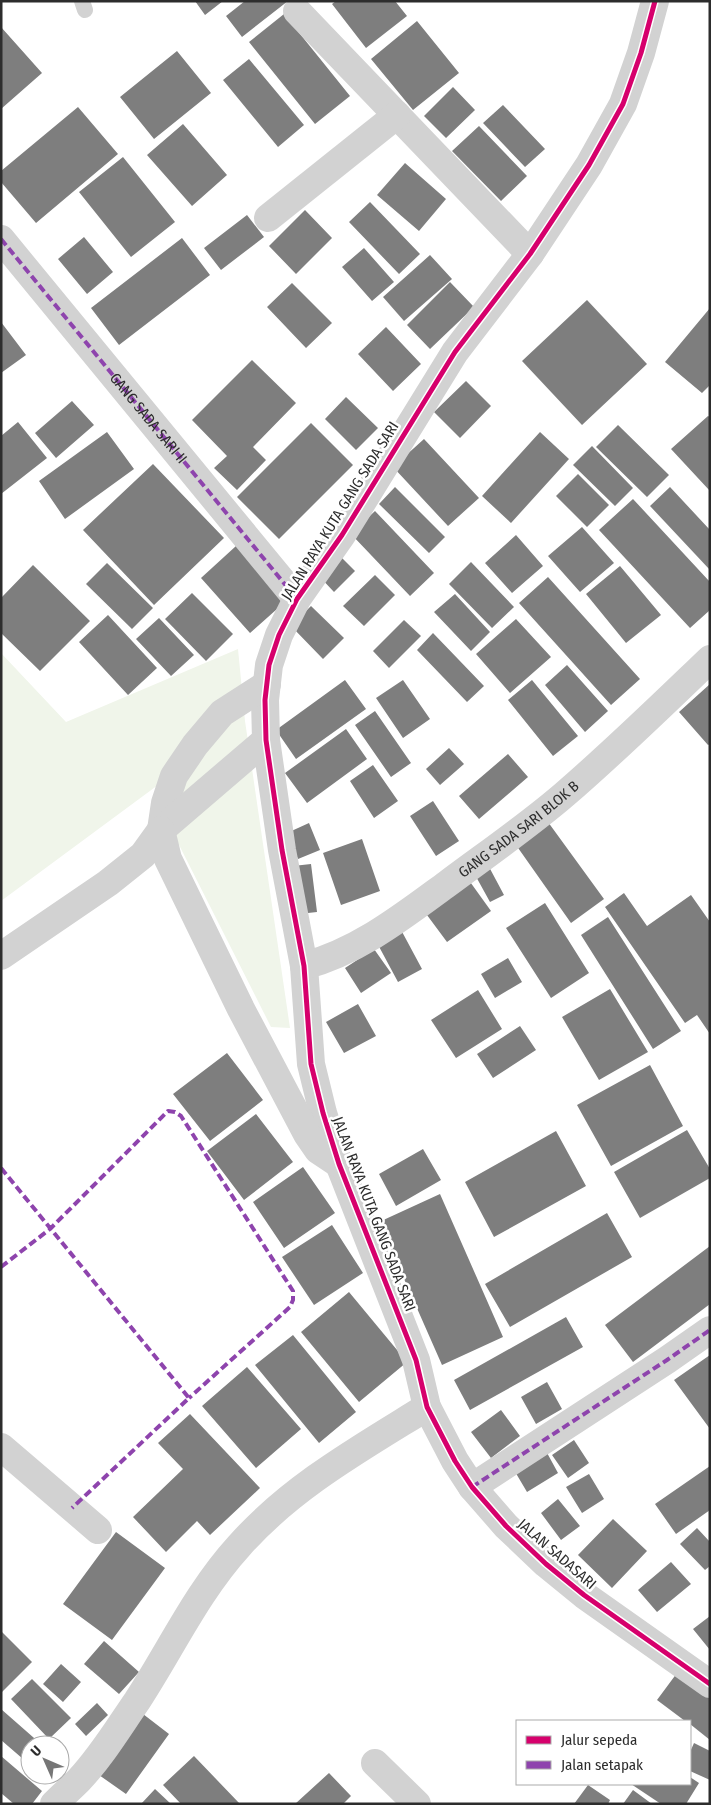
<svg xmlns="http://www.w3.org/2000/svg" width="711" height="1805" viewBox="0 0 711 1805" font-family="'Fira Sans Condensed',sans-serif">
<rect width="100%" height="100%" fill="#fff"/>
<path fill="#f0f5ea" d="M238,649L245,721L290,1028L271,1027L174,835L158,785L1,901V653L66,722Z"/>
<path fill="#7e7e7e" d="M195,1H223L205,15Z
M245,1H288L242,37L226,16Z
M336,1H395L407,16L366,48L332,4Z
M284,14L350,96L315,124L249,42Z
M417,21L459,73L413,110L371,59Z
M1,27L42,73L1,109Z
M177,51L211,93L154,139L120,97Z
M249,59L304,125L278,147L223,80Z
M453,87L475,110L446,138L424,116Z
M503,105L545,149L525,167L483,123Z
M78,107L118,154L36,223L1,182V171Z
M183,124L227,175L192,206L147,155Z
M479,126L527,176L501,201L452,151Z
M123,157L175,222L131,257L79,192Z
M405,163L446,199L419,231L377,195Z
M370,202L420,254L399,274L349,222Z
M305,210L332,238L296,274L269,246Z
M247,215L264,237L221,270L204,248Z
M84,237L113,272L87,294L58,259Z
M182,238L210,275L119,345L91,308Z
M364,248L394,282L372,301L342,267Z
M430,255L452,279L404,321L383,297Z
M450,282L474,307L430,349L407,325Z
M292,283L332,323L306,348L267,307Z
M587,300L647,364L582,425L522,361Z
M710,308V385L702,393L665,362Z
M1,322L26,355L1,373Z
M386,327L421,364L393,391L358,354Z
M252,360L296,403L253,447L266,460L237,490L214,468L227,456L192,420Z
M466,381L491,406L460,438L434,412Z
M346,397L378,428L356,450L325,419Z
M72,401L94,425L56,458L35,433Z
M708,416L710,417V491L671,449Z
M18,422L47,458L1,494V436Z
M311,423L353,465L279,539L237,497Z
M618,425L669,475L647,497L596,447Z
M107,432L134,469L65,519L39,481Z
M540,432L569,459L511,523L482,496Z
M424,439L479,498L448,526L393,467Z
M592,446L633,488L615,506L573,465Z
M153,464L224,538L154,605L83,530Z
M578,474L609,505L587,527L556,496Z
M395,487L445,537L429,553L379,504Z
M670,487L710,530V570L650,506Z
M633,499L710,582V610L690,628L599,530Z
M375,511L434,573L410,596L351,534Z
M582,527L614,563L580,592L548,556Z
M516,535L543,566L512,593L485,563Z
M236,546L286,601L250,633L201,578Z
M339,555L355,571L334,592L318,575Z
M471,562L514,607L492,628L449,584Z
M107,563L153,608L132,629L86,584Z
M33,565L90,621L40,671L1,633V598Z
M620,566L661,615L626,643L586,594Z
M375,575L395,595L364,626L343,606Z
M548,577L640,679L611,705L519,603Z
M192,593L233,634L206,661L165,619Z
M455,594L490,632L471,651L434,612Z
M311,606L344,638L323,659L291,626Z
M108,615L157,668L128,695L79,642Z
M159,618L194,655L171,676L136,639Z
M516,619L551,657L510,693L476,654Z
M404,620L421,636L389,668L373,651Z
M433,633L484,686L467,702L417,650Z
M567,665L608,711L585,732L545,685Z
M345,680L366,709L296,759L276,730Z
M403,680L430,719L403,738L376,698Z
M532,680L578,736L553,756L508,700Z
M710,684V744L708,745L679,712Z
M375,711L411,763L391,777L355,725Z
M346,729L367,759L307,803L285,773Z
M449,748L464,764L440,785L426,769Z
M508,754L528,777L479,819L459,796Z
M373,765L398,801L374,818L350,781Z
M433,801L459,841L436,856L410,816Z
M548,822L604,899L571,923L516,845Z
M309,823L320,850L298,859L287,833Z
M362,839L380,891L341,905L323,853Z
M311,864L317,912L299,914L293,866Z
M488,865L504,895L490,902L474,873Z
M468,879L491,911L447,942L424,911Z
M624,893L647,926L691,895L710,922V1034L697,1015L685,1023L605,907Z
M545,903L589,973L551,998L506,928Z
M608,917L681,1031L653,1049L581,935Z
M400,928L422,969L398,982L376,941Z
M374,949L391,973L361,993L345,968Z
M508,958L522,982L495,998L481,974Z
M610,989L648,1052L599,1080L562,1017Z
M478,990L502,1029L456,1058L431,1020Z
M358,1004L376,1036L344,1053L326,1022Z
M520,1026L536,1050L493,1078L477,1054Z
M227,1053L263,1100L210,1141L173,1094Z
M650,1065L683,1126L611,1166L577,1105Z
M256,1114L293,1162L244,1200L207,1151Z
M687,1130L710,1169V1178L640,1218L614,1172Z
M556,1131L586,1186L494,1237L465,1182Z
M423,1149L441,1180L396,1206L379,1174Z
M303,1167L335,1213L284,1248L253,1202Z
M440,1194L503,1337L442,1365L379,1222Z
M607,1213L632,1257L510,1327L485,1284Z
M332,1225L363,1273L314,1305L282,1257Z
M710,1246V1304L633,1362L605,1325Z
M349,1292L407,1362L359,1402L301,1332Z
M566,1317L583,1347L470,1410L454,1380Z
M293,1335L356,1412L319,1443L255,1365Z
M710,1355V1429L674,1380Z
M247,1367L301,1429L256,1468L202,1406Z
M547,1382L562,1409L536,1424L521,1397Z
M501,1410L520,1436L491,1458L471,1432Z
M190,1414L260,1488L210,1535L197,1521L166,1552L133,1517L183,1469L158,1443Z
M574,1440L589,1463L568,1478L552,1455Z
M546,1451L558,1473L527,1492L514,1470Z
M710,1466V1510L676,1534L655,1504Z
M589,1474L604,1499L582,1513L566,1487Z
M558,1499L580,1526L561,1540L541,1513Z
M613,1519L647,1551L612,1588L578,1555Z
M697,1528L710,1542V1566L705,1570L680,1544Z
M116,1532L165,1568L112,1640L63,1604Z
M671,1562L691,1584L657,1612L638,1590Z
M710,1616V1650L693,1629Z
M1,1631L32,1662L2,1692L1,1691Z
M104,1641L139,1672L119,1694L84,1664Z
M61,1664L81,1682L63,1702L43,1684Z
M677,1673L710,1698V1740L690,1724V1721H685L657,1700Z
M32,1679L71,1718L49,1739L11,1699Z
M97,1703L108,1715L86,1736L75,1724Z
M1,1709L42,1745H30V1765L1,1740Z
M143,1714L169,1734L126,1794L99,1775Z
M694,1743L710,1751V1780L690,1771V1752Z
M1,1756L42,1791L32,1804H14L1,1793Z
M194,1756L240,1804H181L163,1785Z
M329,1773L351,1796L343,1804H295Z
M690,1777L699,1783L686,1804H661L631,1784H690Z
M588,1785L610,1800L608,1804H574Z
M155,1789L171,1804H141Z
M633,1790L652,1804H623Z"/>
<g fill="none" stroke-linecap="round" stroke-linejoin="round">
<path stroke="#d2d2d2" stroke-width="16" d="M82,1L85,10"/>
<g stroke="#d2d2d2" stroke-width="28">
<path d="M655,1L641,53L623,104L589,165L530,254L455,352L342,535L297,599L279,635L269,665L265,700L266,740L282,850L304,966L311,1064L323,1113L339,1164L416,1360L427,1407L455,1461L472,1487L506,1526L546,1564L584,1595L710,1684"/>
<path d="M297,11L530,254"/>
<path d="M268,218L397,115"/>
<path id="s1" d="M1,239L297,599"/>
<path d="M161,830L165,803L174,776L195,745L222,713L267,684"/>
<path d="M161,830L266,740"/>
<path d="M1,956L108,883L143,855L161,830L168,859L241,1009L307,1134L318,1150L339,1164"/>
<path id="s2" d="M304,966C359,951 402,917 447,884C487,854 528,826 565,794C615,751 662,705 710,659"/>
<path d="M1,1447L98,1530"/>
<path d="M472,1487L667,1360L710,1330"/>
<path d="M375,1763L417,1804"/>
<path d="M54,1804C62,1796 71,1788 79,1780C101,1757 119,1727 137,1701C171,1649 197,1592 239,1546C291,1487 361,1448 427,1407"/>
</g>
<path stroke="#8e44ad" stroke-width="4" stroke-dasharray="8 4" stroke-linecap="butt" d="M1,239L297,599
M1,1168L189,1398L72,1508
M1,1267L50,1229L168,1111L175,1112L181,1116L293,1291V1300L290,1307L189,1398
M472,1487L667,1360L710,1330"/>
<g stroke="#fff" stroke-width="8">
<path id="cycleway" d="M655,1L641,53L623,104L589,165L530,254L455,352L342,535L297,599L279,635L269,665L265,700L266,740L282,850L304,966L311,1064L323,1113L339,1164L416,1360L427,1407L455,1461L472,1487L506,1526L546,1564L584,1595L710,1684"/>
</g>
<use href="#cycleway" stroke="#d6006c" stroke-width="5"/>
</g>
<g text-anchor="middle" dominant-baseline="central" stroke-width="5" stroke-linejoin="round" paint-order="stroke">
<g font-size="15" fill="#2d2d2d" stroke="#fff">
<text stroke="none"><textPath href="#s1" startOffset="232">GANG SADA SARI II</textPath></text>
<text transform="translate(340 511) rotate(-58)">JALAN RAYA KUTA GANG SADA SARI</text>
<text stroke="none"><textPath href="#s2" startOffset="256">GANG SADA SARI BLOK B</textPath></text>
<text transform="translate(374 1214) rotate(69)">JALAN RAYA KUTA GANG SADA SARI</text>
<text transform="translate(557 1554) rotate(41)">JALAN SADASARI</text>
</g>
</g>
<rect width="711" height="1805" fill="none" stroke="#2d2d2d" stroke-width="5"/>
<rect x="516" y="1720" width="175" height="65" fill="#ffffff" stroke="#ababab"/>
<rect x="526" y="1736" width="25" height="8" fill="#d6006c" stroke="#ababab"/>
<text x="561" y="1745" font-size="15" fill="#2d2d2d">Jalur sepeda</text>
<rect x="526" y="1761" width="25" height="8" fill="#8e44ad" stroke="#ababab"/>
<text x="561" y="1770" font-size="15" fill="#2d2d2d">Jalan setapak</text>
<g transform="translate(45 1760) rotate(315)"><circle r="24" fill="#ffffff" stroke="#ababab"/>
<path d="M0-4L9 19L0 12L-9 19Z" fill="#767676"/>
<text y="-8" font-size="14" font-weight="bold" text-anchor="middle" fill="#2d2d2d">U</text>
</g>
</svg>
